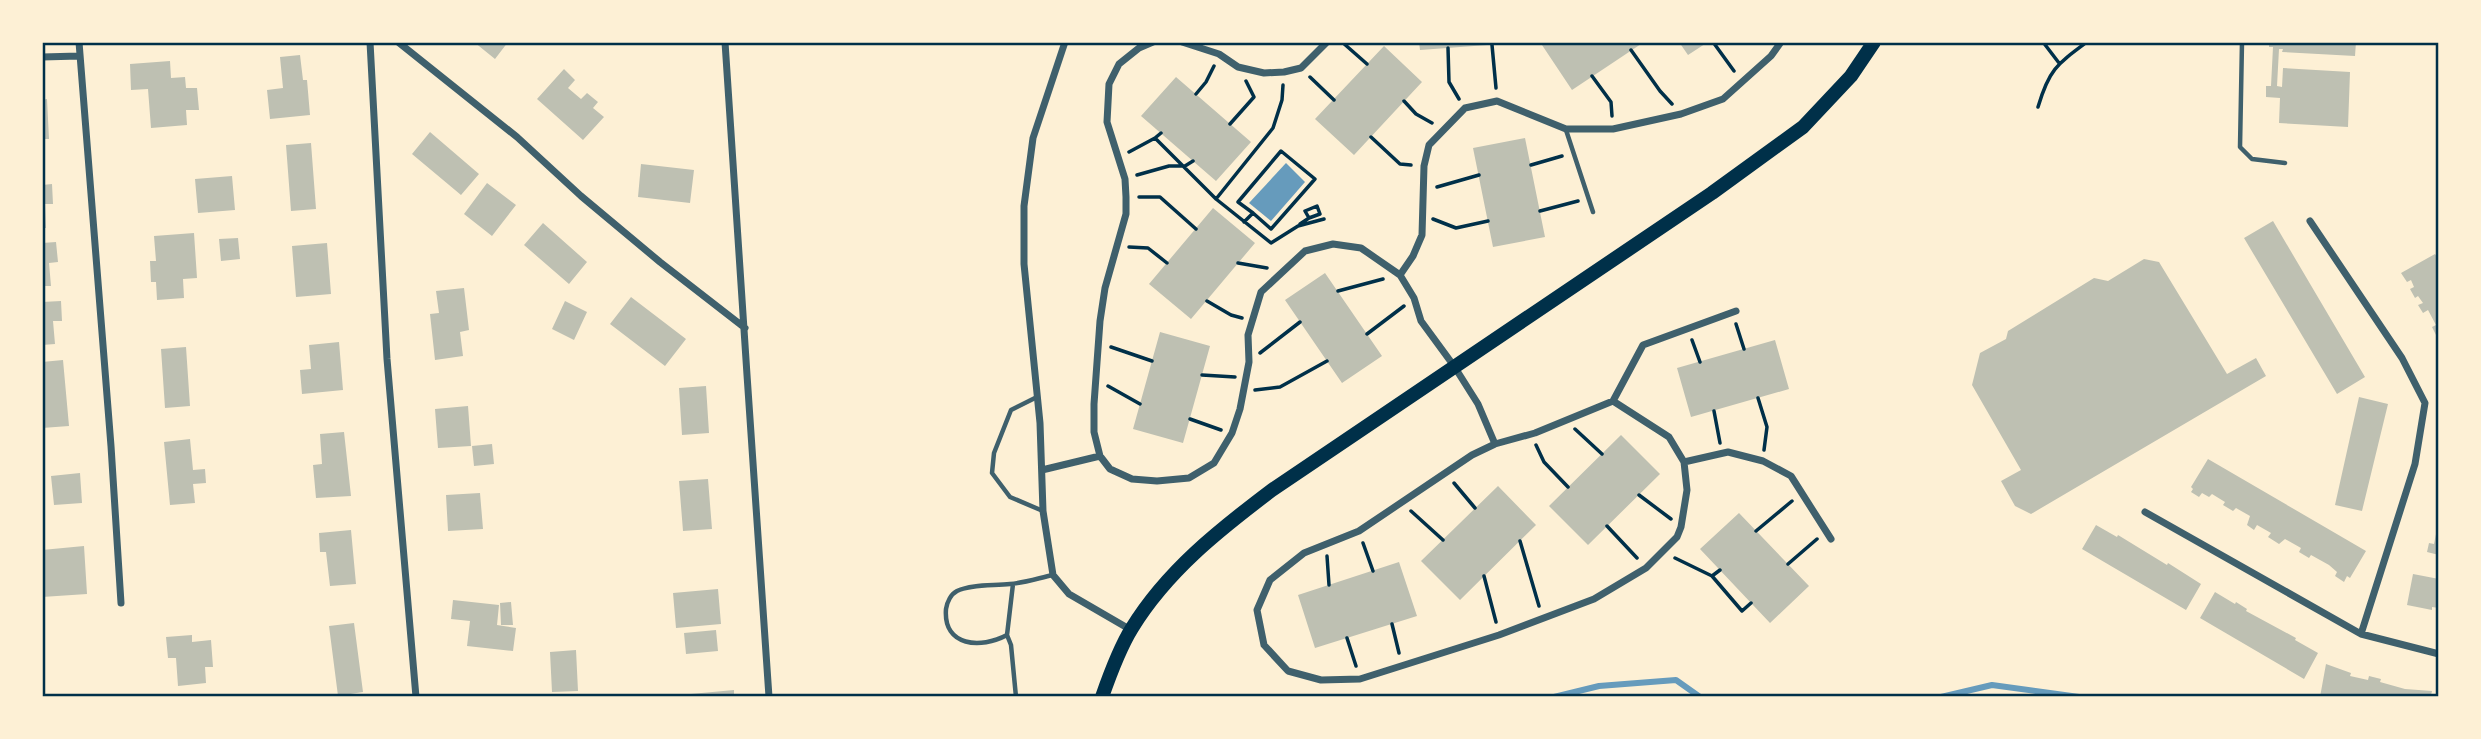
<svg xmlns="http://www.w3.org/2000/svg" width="2481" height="739" viewBox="0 0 2481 739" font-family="'Archivo Narrow',sans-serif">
<rect width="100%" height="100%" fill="#fdf0d5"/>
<path fill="#669bbc" d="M1286,163L1305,182L1271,221L1249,203Z"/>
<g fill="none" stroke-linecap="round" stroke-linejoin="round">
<path stroke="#669bbc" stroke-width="6" d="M1554,697L1599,686L1676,680L1700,697
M1941,697L1992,685L2079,697"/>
</g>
<path fill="#bec0b2" d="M474,42H508L495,59Z
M1419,42H1501V44L1420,50Z
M1547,42H1644L1572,90L1542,45Z
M1679,42H1708L1688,55Z
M2269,42H2356L2355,56L2282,52L2283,49H2279L2277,86L2282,87L2283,68L2350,72L2348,127L2279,123L2280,98L2266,97V86H2271L2273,47H2269Z
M1384,46L1422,82L1354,155L1315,119Z
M300,55L303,80H307L310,115L270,119L267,90L283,88L280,57Z
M170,61L171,78L185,77L186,88H197L199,110H186L187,125L151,128L148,89L131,90L130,64Z
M564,69L575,80L568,88L581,99L587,93L598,102L593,108L604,117L583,140L537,99Z
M1176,77L1251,142L1216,181L1141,116Z
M47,99L49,139H42V100Z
M430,132L479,174L461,195L412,154Z
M1525,138L1545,237L1493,247L1473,148Z
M311,143L316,209L291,211L286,145Z
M641,164L694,170L690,203L638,197Z
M232,176L235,210L198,213L195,179Z
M487,183L516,205L492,236L464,214Z
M52,184L53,204H45L46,228H42V185Z
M1213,208L1255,243L1191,319L1149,284Z
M2273,221L2365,377L2337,394L2244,238Z
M543,223L587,262L569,284L524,245Z
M194,233L197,278L183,279L184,298L157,300L156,282H151L150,261H156L154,236Z
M238,238L240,259L221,261L219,239Z
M56,242L58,262L49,263L51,286H42V243Z
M327,243L331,294L296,297L292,246Z
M2435,254L2439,260V333L2436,335L2432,327L2436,325L2428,310L2423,313L2418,305L2423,303L2418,296L2415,298L2410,289L2414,287L2411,280L2407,282L2401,273Z
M2144,259L2159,262L2227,374L2256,358L2266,376L2031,514L2015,506L2001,481L2021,470L1972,385L1980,353L2006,339L2008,331L2094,278L2108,281Z
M1325,273L1382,356L1342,383L1285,300Z
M464,288L469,330L460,332L463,356L435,360L430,314L439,313L436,291Z
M631,297L686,339L665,366L610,324Z
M61,301L62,321H53L55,344L42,345V302Z
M565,301L587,312L574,340L552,329Z
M1160,332L1210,346L1183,443L1133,429Z
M1775,340L1789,389L1691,417L1677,368Z
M339,342L343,390L302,394L300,370L311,369L309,345Z
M186,347L190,406L165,408L161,349Z
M63,360L69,426L42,428V362Z
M706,386L709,433L682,435L679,388Z
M2359,397L2388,404L2362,511L2335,505Z
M468,406L471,446L438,448L435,409Z
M344,432L351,496L316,498L313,465L322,464L320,434Z
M1621,435L1660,474L1588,545L1549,506Z
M190,439L193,470L205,469L206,483L193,484L195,503L170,505L164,442Z
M492,444L494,464L474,466L472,446Z
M2208,459L2366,551L2350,578L2347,576L2344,582L2335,576L2337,572L2329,565L2311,555L2309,558L2299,552L2301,548L2285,539L2279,544L2268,537L2271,533L2257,525L2254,530L2247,525L2250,516L2236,508L2233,511L2223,505L2225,502L2212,494L2209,497L2202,493L2199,497L2191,492L2193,489L2191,487Z
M80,473L82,503L54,505L51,476Z
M708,479L712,529L683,531L679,481Z
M1498,486L1536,525L1460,600L1421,561Z
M480,493L483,529L448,531L446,495Z
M1739,513L1809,586L1770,623L1700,549Z
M2096,525L2117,537L2118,535L2167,565L2168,563L2201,584L2186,610L2082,549Z
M351,530L356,584L330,586L326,552H320L319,533Z
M2436,534L2439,535V555L2427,552L2429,543L2434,544Z
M84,546L87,594L42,597V550Z
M1399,562L1417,616L1315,648L1298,595Z
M2413,574L2439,579V608L2432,607V610L2407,605Z
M718,589L721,624L676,628L673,593Z
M2215,592L2235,604L2236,602L2247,609L2246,611L2296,638L2295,640L2318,653L2304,679L2200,618Z
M453,600L499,605L497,625L516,628L513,651L467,646L470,621L451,619Z
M511,602L513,625H501L500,603Z
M354,623L363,692L338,696L329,626Z
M716,630L718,651L686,654L684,633Z
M192,635V642L211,640L213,667H205L206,683L178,686L176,658H168L166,637Z
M576,650L578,691L552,692L550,652Z
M2326,664L2351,673L2350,676L2368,680L2369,676L2381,679L2380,682L2405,689L2432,691L2431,695L2436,697H2320Z
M734,690V697H680V695Z"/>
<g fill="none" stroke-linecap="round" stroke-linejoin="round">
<path stroke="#003049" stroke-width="3.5" d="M1342,42L1367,64
M1713,42L1734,71
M2043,42L2059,63
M1492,45L1496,88
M1448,48L1449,82L1459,99
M1631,50L1660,91L1672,104
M1592,76L1611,102L1612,116
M1310,77L1334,100
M1196,94L1206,82L1214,66
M1404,101L1416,114L1432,123
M2038,107C2049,70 2056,65 2087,42
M1230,124L1254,97L1246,81
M1161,133L1155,138L1216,199L1273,128L1282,100L1283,85
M1371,137L1400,164L1411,165
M1129,152L1155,138
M1531,165L1562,156
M1137,175L1169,166H1185L1193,161
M1437,187L1479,175
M1139,197H1160L1196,229
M1216,199L1271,243L1298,226L1324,219
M1540,211L1578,201
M1433,219L1456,228L1488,221
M1244,222L1253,213L1238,202L1281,151L1315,179L1271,229L1253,213
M1300,224L1309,218L1305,211L1317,206L1320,214L1309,218
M1129,247L1148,248L1167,263
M1238,263L1267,268
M1338,291L1383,279
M1207,301L1231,315L1242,318
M1736,324L1744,349
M1367,334L1404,306
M1692,340L1700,362
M1111,347L1152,361
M1260,353L1300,322
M1202,375L1235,377
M1108,386L1140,404
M1255,390L1280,387L1327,361
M1758,398L1767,427L1764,450
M1714,411L1720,443
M1190,419L1221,430
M1575,429L1602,454
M1536,445L1544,462L1568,487
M1454,483L1475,508
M1639,495L1671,519
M1411,511L1443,540
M1607,526L1637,558
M1756,531L1792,501
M1520,541L1539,606
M1363,543L1373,571
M1327,556L1329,585
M1675,558L1712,576L1720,570
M1788,564L1817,539
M1484,576L1496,622
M1712,576L1742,611L1751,603
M1392,624L1399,653
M1347,638L1356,666"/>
<path stroke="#3f606c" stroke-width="4.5" d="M2242,42L2240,147L2252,159L2285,163
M1566,130L1593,212
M1037,397L1011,410L994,453L992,473L1010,497L1043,511
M1013,584L1007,635C981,649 943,647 946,609C947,602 951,594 957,591C972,584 994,586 1010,584C1024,583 1039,578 1053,575
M1007,635L1011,645L1016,697"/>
<path stroke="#3f606c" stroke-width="7" d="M79,42L111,446L121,603
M370,42L387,359L416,697
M398,42L517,137L581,196L660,262L745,328
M725,42C738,260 755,479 769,697
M1065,42L1033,138L1024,206V264L1040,423L1043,511L1053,575L1069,594L1131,630
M1153,42L1139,48L1119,64L1109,84L1107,122L1125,179L1126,197V214L1105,288L1100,321L1094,404V432L1100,456L1110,469L1132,479L1157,481L1189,478L1214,463L1232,433L1240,409L1249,362L1248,335L1261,292L1305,251L1333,244L1361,248L1400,275L1414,298L1421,321L1454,366L1478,404L1495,444
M1182,42L1219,54L1238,67L1264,73L1284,72L1301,68L1327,42
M42,57L79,56
M2310,221L2402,358L2425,403L2415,464L2361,634
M1400,275L1413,256L1422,235L1424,166L1429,145L1465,108L1497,101L1566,129H1613L1681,114L1723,99L1771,56L1781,42
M1613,401L1669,437L1684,462L1687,490L1681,527L1677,537L1646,568L1594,599L1499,635L1360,679L1321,680L1288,671L1264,645L1257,610L1270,580L1304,553L1359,531L1472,455L1495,444L1535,433Z
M1613,401L1643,345L1736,311
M1684,462L1728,452L1763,461L1791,476L1831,539
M1042,470L1100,456
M2145,512L2361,634L2439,654"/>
<path stroke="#003049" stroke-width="14" d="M1102,697C1110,674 1119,649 1132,628C1167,571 1219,530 1272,490L1712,193L1803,127L1851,76L1874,42"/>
</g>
<rect width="2481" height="739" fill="none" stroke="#fdf0d5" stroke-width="88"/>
<rect x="44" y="44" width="2393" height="651" fill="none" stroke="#003049" stroke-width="2.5"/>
</svg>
